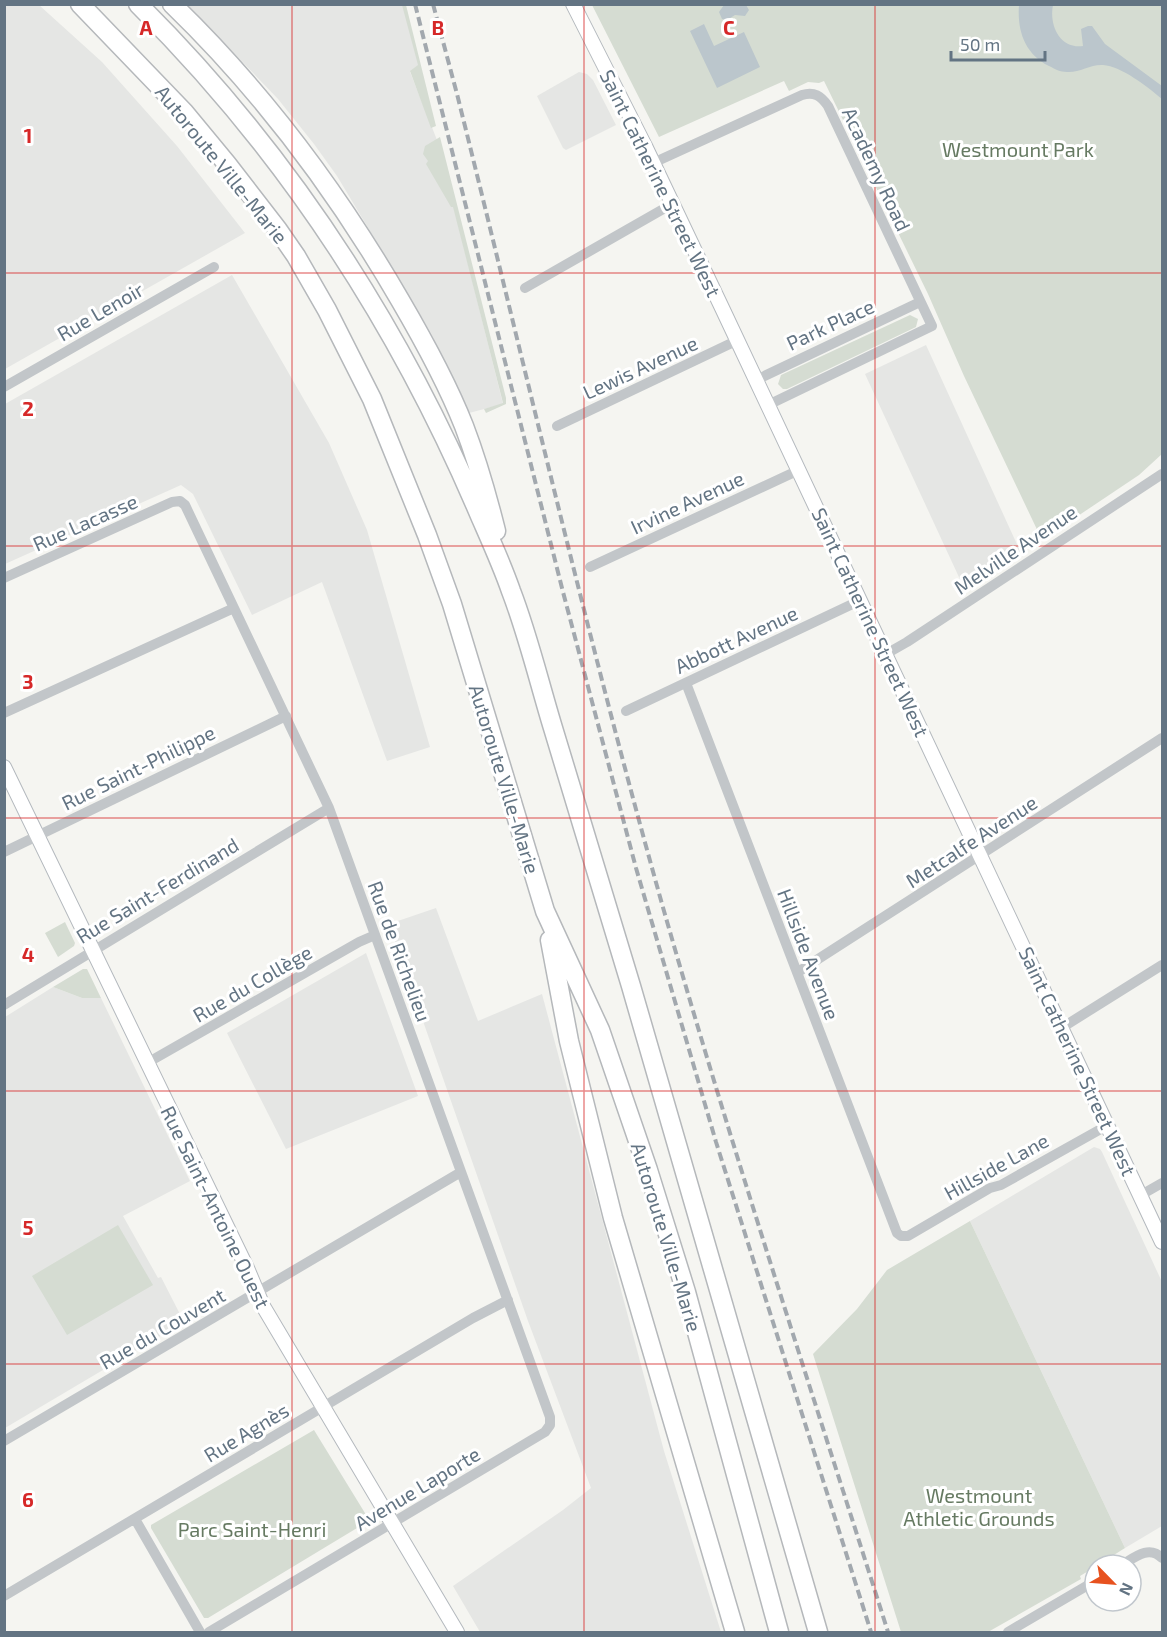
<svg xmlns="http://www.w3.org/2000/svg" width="1167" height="1637" viewBox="0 0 1167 1637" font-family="'Exo 2',sans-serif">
<rect width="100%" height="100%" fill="#f5f5f1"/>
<path fill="#e5e6e4" d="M5,4L39,5L102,62L177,146L245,233L5,369Z
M188,5H403L419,65L410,72L437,140L503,404L469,413L431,333L337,176L314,144L278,99Z
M579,72L587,74L593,80L616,125L566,150L563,148L537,96Z
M232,275L329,443L367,530L430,747L387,761L322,582L252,615L193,494L181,485L5,564V404Z
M926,345L1020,551L964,588L865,374Z
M436,908L478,1021L542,994L664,1451L721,1632H480L453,1586L563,1510L591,1488L528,1321L389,924Z
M366,953L418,1096L286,1149L227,1033Z
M53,987L82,998H101L190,1181L123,1216L158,1278L161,1277L184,1322L5,1428V1017Z
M1094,1147L1100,1149L1102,1152L1162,1282V1526L1125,1548L970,1221Z"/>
<path fill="#d5dcd2" d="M402,5H406L436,126L431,128L410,71L418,65Z
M592,5H1162V454L1139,475L1042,540L964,376L928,294L824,81L819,83L808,82L789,91L784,81L659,137Z
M440,137L506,398V404L486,413L484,409L503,403L453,207H451L426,164L428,161L423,154L425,146Z
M910,315L918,319L916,327L787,389H783L778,384L781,375Z
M65,922L75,943L74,946L58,957L45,933Z
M83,969H87L101,998H82L53,987Z
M970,1221L1125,1548L1098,1565H1095V1567L1080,1576L1081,1579L988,1632H901L813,1354L857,1309L887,1270Z
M118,1225L153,1285L67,1335L32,1276Z
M314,1430L368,1518L367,1522L208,1618H204L151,1528V1525Z"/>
<path fill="#bbc6cc" d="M724,5H746L749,10L745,16L735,15L727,20L722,19L719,12Z
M1019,5H1053C1049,24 1059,49 1083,46L1081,29L1088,26H1092L1105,44L1162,86V99C1148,87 1121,66 1103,65C1091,64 1079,73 1067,72C1060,72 1055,69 1049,66C1025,54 1017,31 1019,5Z
M704,24L714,46L744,32L760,67L717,88L690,31Z"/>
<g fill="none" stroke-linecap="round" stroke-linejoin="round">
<g stroke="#b4b9be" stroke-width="16">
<path id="secondary" d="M573,4L645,146L723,310L1162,1242
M4,767L247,1268L263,1306L457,1632"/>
</g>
<g stroke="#b5b8bb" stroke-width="21">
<path id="highway" d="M80,4L184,112L227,164L278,230L296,256L327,310L372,399L427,535L452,604L545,911L600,1030L648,1170L686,1292L779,1632
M138,4C286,151 399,325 480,516C491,541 502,565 511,591C528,635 539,682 553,728C579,814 605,900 631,986C694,1201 757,1416 818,1632
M172,4C262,91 338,193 400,300C424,341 447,383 464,426C477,460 487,495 496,531
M550,940L569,1041L613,1218L735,1632"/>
</g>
<path stroke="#c2c6c9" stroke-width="10" d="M653,163L802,95C814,91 821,96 828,106L932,326L768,405
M525,288L672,204
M756,380L920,302
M4,387L214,267
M557,426L738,340
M590,567L799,470
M4,578L172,502L180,501L185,505L329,808L550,1417V1425L545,1432L209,1632
M886,654L907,642L1162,474
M686,683L897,1233L901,1236H908L990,1188L1001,1185L1108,1125
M626,711L861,600
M4,713L234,608
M4,852L286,716
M798,972L1162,738
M4,1005L329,808
M1063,1027L1162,965
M147,1063L359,942L375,935
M1141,1195L1162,1183
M4,1441L461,1172
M135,1519L200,1632
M1122,1565C1135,1557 1149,1545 1162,1558
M4,1596L473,1318L508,1300
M1008,1632L1095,1581"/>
<use href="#secondary" stroke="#fff" stroke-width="14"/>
<use href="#highway" stroke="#fff" stroke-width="18"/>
<path stroke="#a2a8ae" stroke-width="4" stroke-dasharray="9 4.5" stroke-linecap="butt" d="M415,4L563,592L636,868L716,1142L871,1632
M433,4L457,94C525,367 588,641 664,911C733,1153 812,1392 888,1632"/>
</g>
<path fill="none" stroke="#d62828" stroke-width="1.5" stroke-opacity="0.55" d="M292,4V1632M584,4V1632M875,4V1632M4,273H1162M4,546H1162M4,818H1162M4,1091H1162M4,1364H1162"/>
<g text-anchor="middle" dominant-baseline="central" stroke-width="6" stroke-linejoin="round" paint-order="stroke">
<g font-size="20" fill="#667a62" stroke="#fff">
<text x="1018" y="149">Westmount Park</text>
<text x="979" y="1495">Westmount<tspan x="979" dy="23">Athletic Grounds</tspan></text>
<text x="252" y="1529">Parc Saint-Henri</text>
</g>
<g font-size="20" fill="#637483" stroke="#fff">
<text transform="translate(222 164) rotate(51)">Autoroute Ville-Marie</text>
<text transform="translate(877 169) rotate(65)">Academy Road</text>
<text transform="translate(661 183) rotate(64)">Saint Catherine Street West</text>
<text transform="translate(100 311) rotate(-30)">Rue Lenoir</text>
<text transform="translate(830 324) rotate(-25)">Park Place</text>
<text transform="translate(640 367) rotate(-25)">Lewis Avenue</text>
<text transform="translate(687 502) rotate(-25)">Irvine Avenue</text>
<text transform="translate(85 522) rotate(-24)">Rue Lacasse</text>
<text transform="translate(1015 549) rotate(-34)">Melville Avenue</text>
<text transform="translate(871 622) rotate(65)">Saint Catherine Street West</text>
<text transform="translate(736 639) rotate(-25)">Abbott Avenue</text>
<text transform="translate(138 767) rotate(-26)">Rue Saint-Philippe</text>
<text transform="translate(505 779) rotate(73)">Autoroute Ville-Marie</text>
<text transform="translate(971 841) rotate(-33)">Metcalfe Avenue</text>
<text transform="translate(157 890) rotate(-31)">Rue Saint-Ferdinand</text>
<text transform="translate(400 951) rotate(70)">Rue de Richelieu</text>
<text transform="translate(809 954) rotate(69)">Hillside Avenue</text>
<text transform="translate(252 983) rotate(-30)">Rue du Collège</text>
<text transform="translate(1078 1061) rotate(65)">Saint Catherine Street West</text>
<text transform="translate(996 1166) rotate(-29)">Hillside Lane</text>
<text transform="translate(216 1207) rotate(64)">Rue Saint-Antoine Ouest</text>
<text transform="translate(667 1237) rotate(73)">Autoroute Ville-Marie</text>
<text transform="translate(162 1328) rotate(-30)">Rue du Couvent</text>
<text transform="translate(246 1432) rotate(-31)">Rue Agnès</text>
<text transform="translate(417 1488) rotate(-31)">Avenue Laporte</text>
</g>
</g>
<g font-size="20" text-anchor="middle" font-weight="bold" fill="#d62828" stroke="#fff" stroke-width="6" stroke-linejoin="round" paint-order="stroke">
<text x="146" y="35">A</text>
<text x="438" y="35">B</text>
<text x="729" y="35">C</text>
<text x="28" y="143">1</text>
<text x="28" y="416">2</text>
<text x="28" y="689">3</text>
<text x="28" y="962">4</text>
<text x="28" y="1235">5</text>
<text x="28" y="1507">6</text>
</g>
<rect width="1167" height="1637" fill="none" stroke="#637483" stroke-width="12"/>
<g transform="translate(1113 1583) rotate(115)"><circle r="28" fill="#ffffff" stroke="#c1c7cd" stroke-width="1.5"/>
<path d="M0-4.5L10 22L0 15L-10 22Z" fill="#e7521f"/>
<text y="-9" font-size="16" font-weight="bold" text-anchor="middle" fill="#637483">N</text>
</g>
<path d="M951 51v9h94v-9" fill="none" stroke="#637483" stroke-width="3"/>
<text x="960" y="51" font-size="18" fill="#637483" stroke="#ffffff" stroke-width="4.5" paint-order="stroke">50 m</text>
</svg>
